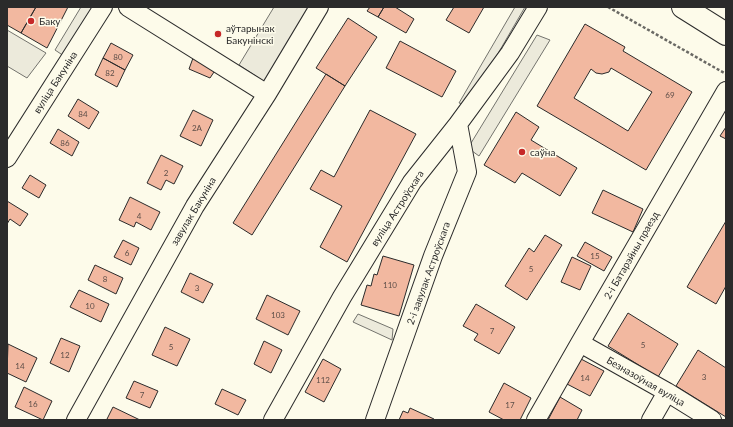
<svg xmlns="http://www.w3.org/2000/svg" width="733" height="427" viewBox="0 0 733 427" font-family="Lato,sans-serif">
<rect width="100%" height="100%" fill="#fdfbea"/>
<path fill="#eceadb" stroke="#74746e" d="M81,7H94L64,56L55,50Z
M274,7H314L268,84L239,65Z
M515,7H525L468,105L459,103Z
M7,30L46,53L27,78L7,66Z
M537,35L550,40L479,156L468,148Z
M358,314L393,329L392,340L353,322Z"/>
<path fill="#f2b8a0" stroke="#2b2b2b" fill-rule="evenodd" d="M7,7H36L21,33L7,25Z
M36,7H68L47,48L21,33Z
M370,7H384L378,17L367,11Z
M384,7H395L414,19L406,33L378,17Z
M454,7H484L469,33L446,20Z
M348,18L377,37L345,86L316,68Z
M585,24L625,47L623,51L692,92L646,170L537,106ZM611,68L652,92L628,131L574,98L591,69L596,73L602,74L609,72Z
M400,41L456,71L442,97L386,68Z
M111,43L133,55L125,70L103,58Z
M103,58L125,70L117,87L95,75Z
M193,58L216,69L210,78L189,69Z
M326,74L345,86L252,235L233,223Z
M78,99L99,112L89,129L68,116Z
M193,110L213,120L201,146L180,136Z
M370,110L416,134L347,262L320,247L342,206L310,189L321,170L334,177Z
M516,112L539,127L531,140L577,168L560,196L522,173L515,183L484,165Z
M726,127V139L720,136Z
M58,129L79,142L72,156L50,143Z
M161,155L183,166L174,184L166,180L161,190L147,183Z
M30,175L46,185L39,198L22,188Z
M603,190L643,209L633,232L592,213Z
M130,197L160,212L151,230L136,222L134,227L119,220Z
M7,201L28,214L20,226L10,219L7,224Z
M726,221V286L716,304L687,287Z
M545,235L562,245L527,300L505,286L529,248L534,252Z
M123,240L139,248L131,265L114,257Z
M585,242L612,257L604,271L577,256Z
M383,256L414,265L399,316L361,305L367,285L371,286L374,274L377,275Z
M572,257L591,266L580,290L561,282Z
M95,265L123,278L116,294L88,280Z
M190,273L213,284L203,303L181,292Z
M79,290L109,304L101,322L70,307Z
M267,295L300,311L288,335L256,319Z
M476,304L515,327L499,354L474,340L478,334L463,326Z
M628,313L678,344L658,377L608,346Z
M165,327L190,339L177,366L152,355Z
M61,338L80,346L69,372L50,363Z
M264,341L282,350L271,373L254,364Z
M8,344L37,358L26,382L7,373Z
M698,350L726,368V417L676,386Z
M323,359L341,369L324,402L305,392Z
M581,359L604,371L590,396L567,384Z
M134,381L158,391L150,408L126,398Z
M504,383L531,398L520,420H504L489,412Z
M24,387L52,401L43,420L15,407Z
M222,389L246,400L238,415L215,404Z
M560,397L582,410L577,420H548Z
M113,407L140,420H109L107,419Z
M410,408L434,419V420H399L403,411L408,413Z"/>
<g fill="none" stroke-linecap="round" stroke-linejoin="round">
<g stroke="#2b2b2b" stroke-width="20">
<path id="minor" d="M128,7L267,94
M7,158L103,7
M580,343L667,392L712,420
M76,420L195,206L267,94L319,7
M273,420L342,297L412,182L458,124L510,53L538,7
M375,420L433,256L467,172L458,124
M536,420L580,343L726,91
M651,420L667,392"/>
</g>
<g stroke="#2b2b2b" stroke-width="24">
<path id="major" d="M683,7L726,34"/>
</g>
<path stroke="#6a6964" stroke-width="2.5" stroke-dasharray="3 2" stroke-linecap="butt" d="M608,7L726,74"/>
<use href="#minor" stroke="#fdfbea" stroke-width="18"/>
<use href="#major" stroke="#fdfbea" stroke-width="22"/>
</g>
<g fill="#c62828" stroke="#fdfbea" stroke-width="1.5">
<circle cx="31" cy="21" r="4"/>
<circle cx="218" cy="34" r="4"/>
<circle cx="522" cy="152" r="4"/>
</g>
<g text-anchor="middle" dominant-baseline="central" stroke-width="3" stroke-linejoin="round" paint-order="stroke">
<g font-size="8" fill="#5d4e48">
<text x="118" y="57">80</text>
<text x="110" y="73">82</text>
<text x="670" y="95">69</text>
<text x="83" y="114">84</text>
<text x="197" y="128">2А</text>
<text x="65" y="143">86</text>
<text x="166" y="173">2</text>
<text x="139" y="216">4</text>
<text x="127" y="253">6</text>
<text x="595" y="256">15</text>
<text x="531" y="269">5</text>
<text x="105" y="279">8</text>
<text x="390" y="285">110</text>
<text x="197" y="288">3</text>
<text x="90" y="306">10</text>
<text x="278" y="315">103</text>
<text x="492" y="331">7</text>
<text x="643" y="345">5</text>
<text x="171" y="347">5</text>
<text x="65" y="355">12</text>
<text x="20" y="366">14</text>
<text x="704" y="377">3</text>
<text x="585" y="378">14</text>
<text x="323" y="380">112</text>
<text x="142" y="395">7</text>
<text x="33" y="404">16</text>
<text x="510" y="405">17</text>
</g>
<g font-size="10" fill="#2b2b2b" stroke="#fdfbea" text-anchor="start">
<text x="39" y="21">Баку</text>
<text x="226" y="28">аўтарынак<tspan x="226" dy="12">Бакунінскі</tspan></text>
<text x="530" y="152">саўна</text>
</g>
<g font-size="10" fill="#2b2b2b" stroke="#fdfbea">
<text transform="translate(55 82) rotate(-57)">вуліца Бакуніна</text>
<text transform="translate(397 208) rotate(-57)">вуліца Астроўскага</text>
<text transform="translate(193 211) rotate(-59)">завулак Бакуніна</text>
<text transform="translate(631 255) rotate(-60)">2-і Батарэйны праезд</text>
<text transform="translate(428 273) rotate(-70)">2-і завулак Астроўскага</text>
<text transform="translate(646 381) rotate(30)">Безназоўная вуліца</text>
</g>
</g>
<rect width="733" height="427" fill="none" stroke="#2b2b2b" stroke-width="16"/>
</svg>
